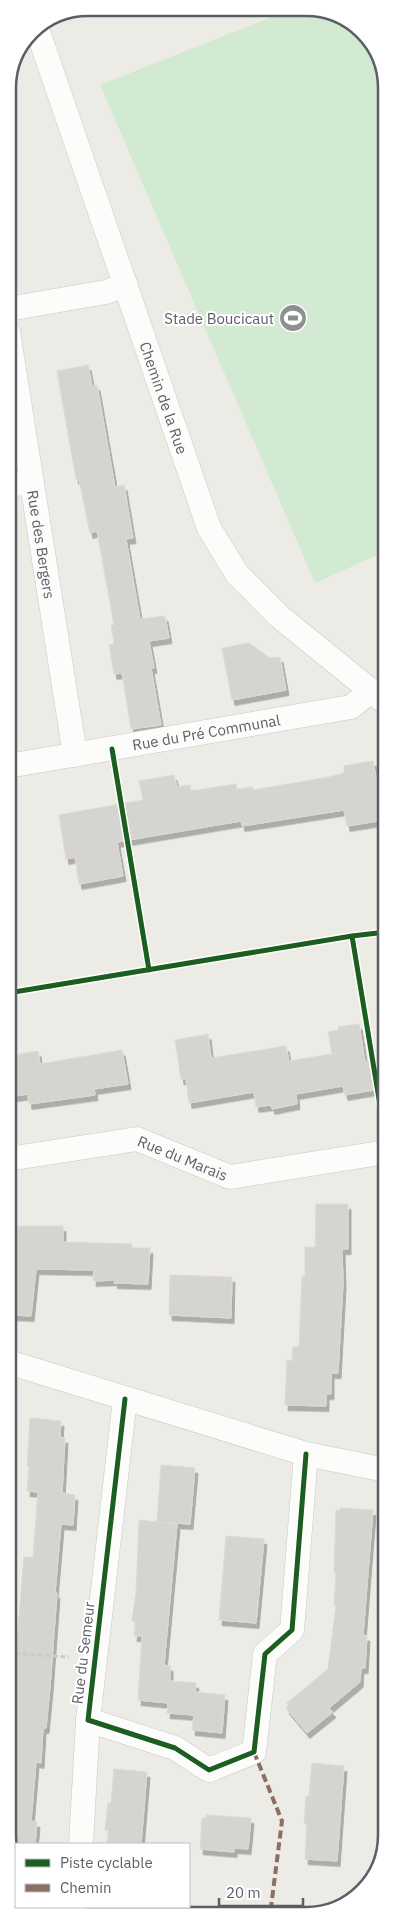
<svg xmlns="http://www.w3.org/2000/svg" width="394" height="1923" viewBox="0 0 394 1923" font-family="'IBM Plex Sans',sans-serif">
<defs>
<filter id="shadow"><feDropShadow dx="3" dy="5.5" stdDeviation="0" flood-color="#0004"/></filter>
</defs>
<rect width="100%" height="100%" fill="#ecebe5"/>
<path fill="#d2ead1" d="M289,10H326L366,35L386,78V551L315,583L100,85Z"/>
<path fill="#d5d4d0" stroke="#dcdad4" filter="url(#shadow)" d="M88,365L92,386L97,385L115,487L124,485L133,538L126,539L140,619L165,616L169,638L149,641L154,668H151L161,725L131,729L122,673L114,674L109,645L114,644L111,625H114L97,531L90,533L79,479H76L57,371Z
M249,643L270,658L280,657L286,690L232,700L222,648Z
M373,761L384,820L347,826L344,810L242,826L241,821L117,842L123,876L79,884L75,857L66,859L59,815L143,800L139,781L174,775L177,787L190,785L191,791L236,784L237,789L253,787V790L329,777L344,773V766Z
M359,1024L365,1062L386,1059V1088L345,1095L343,1086L296,1094L297,1104L272,1109L271,1105L256,1107L254,1092L189,1103L186,1079H181L175,1040L208,1034L211,1058L286,1046L289,1061L332,1054L328,1032L338,1030V1027Z
M122,1050L128,1084L94,1089L95,1095L29,1104L28,1094L8,1097V1056L38,1051L40,1064Z
M316,1204H348V1249H342L343,1283L338,1373H331V1394H326V1406L285,1405L287,1360L292,1361L293,1347H299L302,1276H305V1247H315Z
M14,1226H63V1242L132,1244V1248H150L148,1284L114,1283L115,1280L93,1281L94,1270L36,1269L31,1316L13,1315L15,1264L8,1263V1233H13Z
M170,1275L232,1277L231,1318L169,1315Z
M30,1418L61,1421L60,1437L65,1438L62,1493L75,1495L73,1525L61,1524L55,1593H57L50,1687L46,1728H43L41,1763L36,1762L31,1821L37,1822L35,1844H8L10,1725L24,1557H33L38,1492L27,1491L29,1466H27Z
M161,1465L195,1468L190,1524L157,1522Z
M340,1508L373,1510L363,1635L367,1636L365,1668H361L360,1682L329,1708L333,1712L307,1733L286,1708L288,1706L287,1703L328,1669L336,1605H334L336,1572H334L336,1510L340,1511Z
M139,1520L177,1524L164,1665L170,1666V1681L196,1683L195,1692L225,1695L222,1733L192,1730L194,1715L167,1713L168,1703L138,1700L142,1636H134L136,1622L132,1621L136,1592Z
M226,1536L264,1539L256,1623L219,1620Z
M312,1763L344,1766L337,1861L305,1859L307,1824H304L306,1796H309Z
M114,1769L147,1772L141,1844H107L109,1831L105,1830L108,1803H111Z
M206,1815L251,1818L248,1849L234,1848V1852L200,1849L202,1818H206Z"/>
<g fill="none" stroke-linecap="round" stroke-linejoin="round">
<g stroke="#c8c9c8" stroke-width="25">
<g id="street">
<path id="s1" d="M37,29L209,528L237,574L280,617L386,703"/>
<path d="M8,309L106,292L126,285"/>
<path id="s2" d="M8,332L75,755"/>
<path d="M8,485L32,482"/>
<path id="s3" d="M8,766L351,707L371,691"/>
<path id="s4" d="M8,1159L137,1139L230,1177L386,1152"/>
<path d="M8,1362L306,1454L386,1470"/>
<path d="M125,1399L88,1720L175,1748L209,1770L254,1752L265,1654L292,1630L306,1454"/>
<path d="M81,1844L88,1720"/>
</g>
</g>
<path stroke="#c8cdcb" stroke-width="3" stroke-dasharray="5 2.5" stroke-linecap="butt" d="M116,773L149,970
M352,936L384,1127
M8,1653L69,1657
M76,1914V1907"/>
<use href="#street" stroke="#fcfcfb" stroke-width="24"/>
<path stroke="#8d6e63" stroke-width="4" stroke-dasharray="8 4" stroke-linecap="butt" d="M254,1752L282,1821L270,1915"/>
<g stroke="#fff" stroke-width="8">
<path id="cycleway" d="M112,749L149,970
M352,936L386,1141
M8,993L352,936L386,932
M125,1399L88,1720L175,1748L209,1770L254,1752L265,1654L292,1630L306,1454"/>
</g>
<use href="#cycleway" stroke="#1b5e20" stroke-width="5"/>
</g>
<defs>
<g id="stadium-disc" transform="scale(1.4375)"><circle r="9.5" fill="#8e8f92" stroke="#fff"/><path d="M0-5a6.5 5 0 1 0 0 10a6.5 5 0 1 0 0-10ZM-3.5-1.8h7v3.6h-7Z" fill="#fff"/></g>
</defs>
<g fill-rule="evenodd">
<use href="#stadium-disc" x="293" y="318"/>
</g>
<g text-anchor="middle" dominant-baseline="central" stroke-width="4" stroke-linejoin="round" paint-order="stroke">
<g font-size="15" fill="#5b5e65" stroke="#fff" text-anchor="end">
<text x="274" y="318">Stade Boucicaut</text>
</g>
<g font-size="15" fill="#5b5e65" stroke="#fff">
<text stroke="none"><textPath href="#s1" startOffset="390">Chemin de la Rue</textPath></text>
<text stroke="none"><textPath href="#s2" startOffset="215">Rue des Bergers</textPath></text>
<text stroke="none"><textPath href="#s3" startOffset="201">Rue du Pré Communal</textPath></text>
<text stroke="none"><textPath href="#s4" startOffset="180">Rue du Marais</textPath></text>
<text transform="translate(83 1653) rotate(-83)">Rue du Semeur</text>
</g>
</g>
<path d="M0 0H394V1923H0ZM88 16H306A72 72 0 0 1 378 88V1835A72 72 0 0 1 306 1907H88A72 72 0 0 1 16 1835V88A72 72 0 0 1 88 16Z" fill="#fff" fill-rule="evenodd"/>
<path fill="none" stroke="#5b5e65" stroke-width="2.5" d="M88 16H306A72 72 0 0 1 378 88V1835A72 72 0 0 1 306 1907H88A72 72 0 0 1 16 1835V88A72 72 0 0 1 88 16Z"/>
<rect x="15" y="1843" width="175" height="65" fill="#ffffff" stroke="#bdbfc1"/>
<rect x="25" y="1859" width="25" height="8" fill="#1b5e20" stroke="#bdbfc1"/>
<text x="60" y="1868" font-size="15" fill="#5b5e65">Piste cyclable</text>
<rect x="25" y="1884" width="25" height="8" fill="#8d6e63" stroke="#bdbfc1"/>
<text x="60" y="1893" font-size="15" fill="#5b5e65">Chemin</text>
<path d="M219 1898v8h84v-8" fill="none" stroke="#5b5e65" stroke-width="2.5"/>
<text x="226" y="1898" font-size="15" fill="#5b5e65" stroke="#ffffff" stroke-width="4" paint-order="stroke">20 m</text>
</svg>
